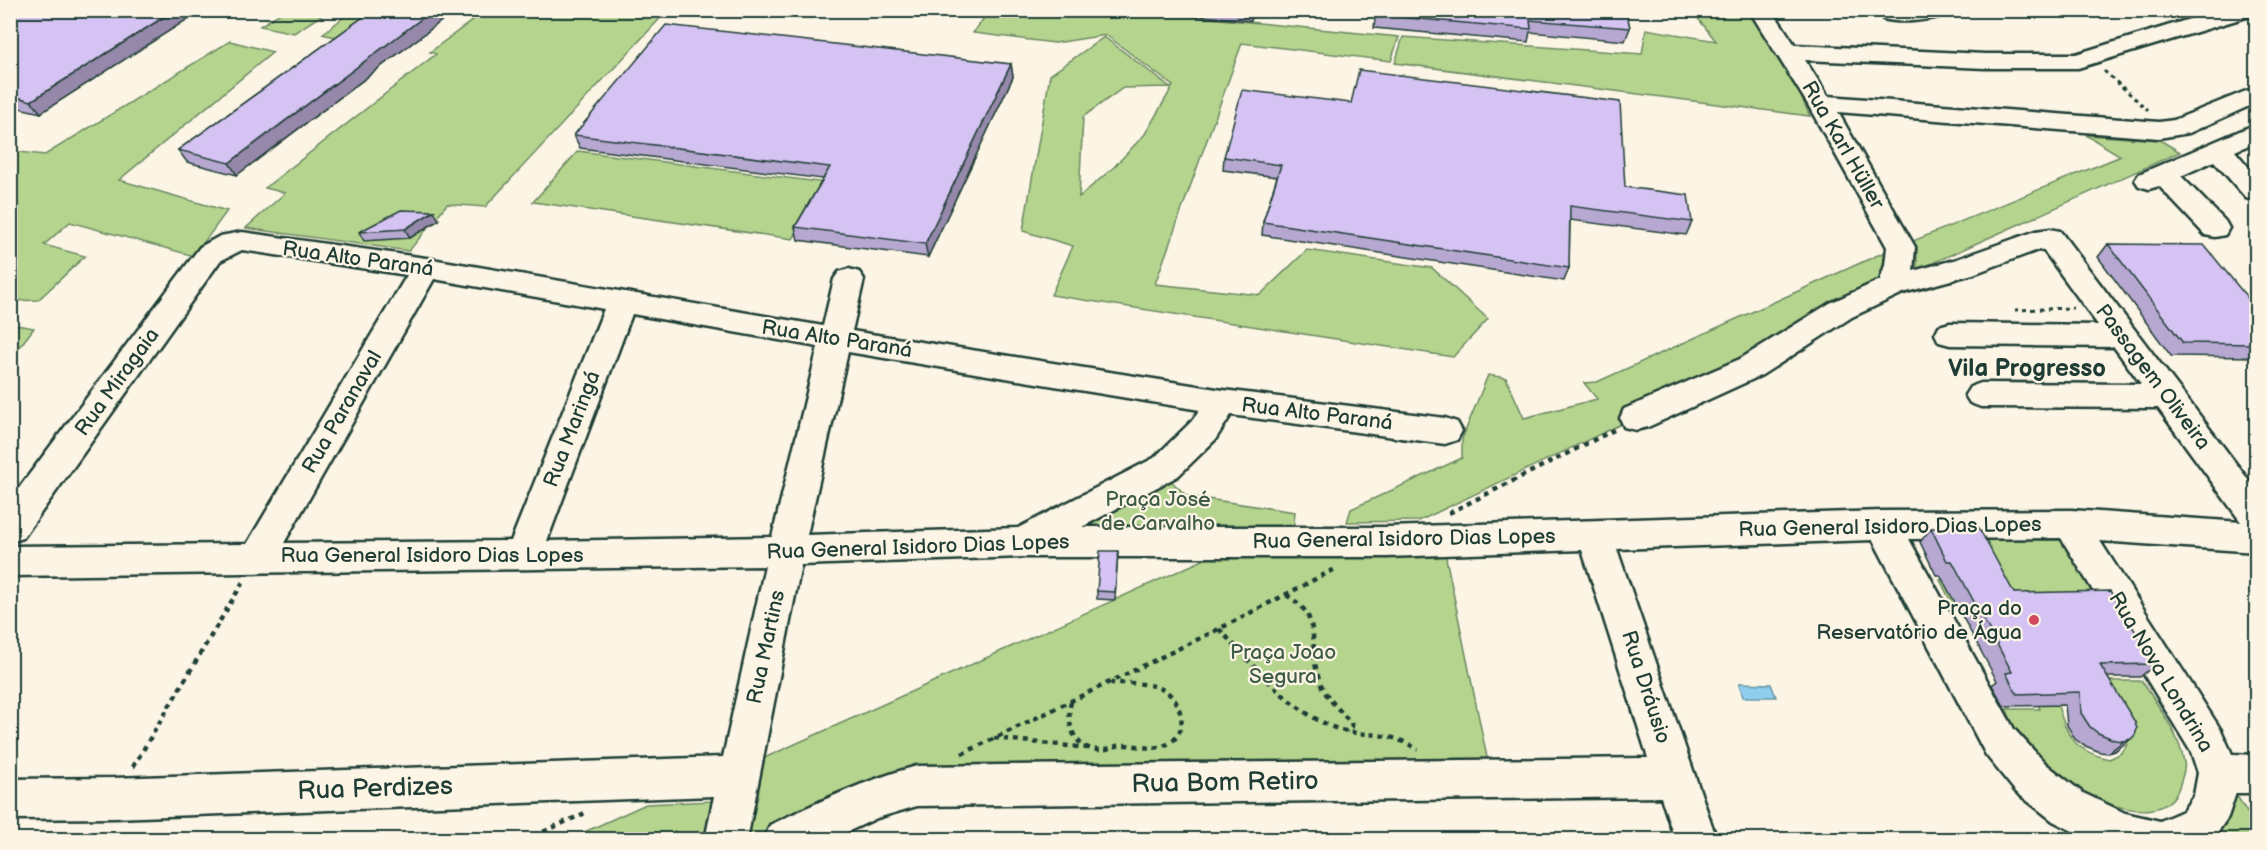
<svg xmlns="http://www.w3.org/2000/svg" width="2267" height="850" viewBox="0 0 2267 850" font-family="'Balsamiq Sans',sans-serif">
<rect width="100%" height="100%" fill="#fcf5e5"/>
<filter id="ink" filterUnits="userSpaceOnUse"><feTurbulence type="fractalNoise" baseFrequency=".0167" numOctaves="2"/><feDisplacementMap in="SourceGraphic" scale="12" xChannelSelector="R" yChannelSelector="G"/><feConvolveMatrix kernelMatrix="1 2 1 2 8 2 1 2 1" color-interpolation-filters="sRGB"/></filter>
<g filter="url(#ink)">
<path fill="#b5d48e" stroke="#6a8861" stroke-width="1.5" d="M285,10H328V11L294,33L260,26Z
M1128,10L1399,37L1391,61L1242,43L1155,284L1260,295L1307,250L1432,268L1488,319L1453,357L1051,295L1073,246L1023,231L1050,75L1104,37L1170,87L1123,88L1083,117L1079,197L1114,167L1145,134L1173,86L1106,35L1055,43L973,33L989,11Z
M352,11H386L345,39L322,34Z
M485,11H667L485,207L447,204L409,251L246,228L285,193L265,188L436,54L430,52Z
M1692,11H1751L1780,52L1810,116L1395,63L1403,37L1642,54L1646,29L1716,41Z
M230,41L273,52L119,180L227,211L194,256L70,222L44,245L85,256L38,300L11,301V151L45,155Z
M2086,135L2160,140L2180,152L1917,270V247L1913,241L2121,156Z
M578,151L827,183L793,239L533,202Z
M1889,250L1887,283L1744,365L1419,521L1347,522L1351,509L1462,458V439L1488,375L1506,378L1524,418L1597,399L1584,383L1597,382Z
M11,324L34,328L11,358L10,324Z
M1169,479L1187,496L1295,512L1292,541H1042Z
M2063,537L2103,602L1952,604L1940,580L1991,579L1969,538Z
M1445,553L1490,772L999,778L767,839L734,840L751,764L1214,555Z
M2093,681H2142C2158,706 2179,733 2184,762C2186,769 2182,777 2180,784C2167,832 2092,802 2066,783C2052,773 2036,758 2025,746C2017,735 2012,721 2006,709H2040L2028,682L2056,700C2067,733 2070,750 2109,759C2119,755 2125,752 2128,741Z
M2234,791L2256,827V839L2206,840Z
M713,801L706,839L567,840L646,804Z"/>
<path fill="#90cef0" stroke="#6394a5" stroke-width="1.5" d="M1739,683L1771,684L1776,697H1743Z"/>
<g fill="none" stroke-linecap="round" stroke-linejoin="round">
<g stroke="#1f3d34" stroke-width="5">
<path id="minor" d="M1749,10H1772L1795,45L1985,54H2076L2219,10H2256L2253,15L2078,68H1985L1805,60L1828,96L2159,122L2174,120L2256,87V103L2189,133L2159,138L1838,112L1915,247L1913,271L1954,260L2036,231L2050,229L2060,231L2256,490V552L2100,541L2221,730L2232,754L2256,755V793H2236L2228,817L2213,839L2090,840L2053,821L2016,792L1986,755L1873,540L1617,549L1717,840H1675L1661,797L917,806L877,818L830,840H764L770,825C818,802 865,780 917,766L1648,758L1582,550L1387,557H1022L801,565L747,840H705L714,796L114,818L10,819V779L114,778L723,757L765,566L10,576V546L247,544L407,275L242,250L220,261L23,538L10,542V500L200,247L220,236L242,232L426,258L823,326L834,279L839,272L849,269L859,272L864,279L852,331L1223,390L1445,418L1457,422L1462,431L1457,440L1445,444L1231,415L1215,440L1178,476L1082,527H1387L1883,511L2071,510L2241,522L2158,408L1981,407L1970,403L1965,395L1970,387L1981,383L2141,384L2114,347L1950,345L1939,342L1935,334L1939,326L1950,323L2098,325L2044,251L2038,250L1973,274L1903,293L1852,317L1762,375L1648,427L1636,430L1624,427L1620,418L1624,409L1740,359L1830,303L1880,280L1885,265L1887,247L1807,103ZM434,279L604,309L511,541L284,543ZM632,314L818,347L772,537L547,541ZM848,352L1200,410L1191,422L1154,458L1018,528L807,535ZM2061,538L2191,752L2198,773L2194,795L2183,811L2160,821L2125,813L2083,793L2046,764L2014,729L1909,539Z
M1882,10H1951L1948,15C1929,20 1902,24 1883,19L1879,14Z
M2256,124V142L2235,151L2256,176V201L2246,198L2214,161L2181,176L2225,221L2229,228L2225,235L2215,237L2205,235L2159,186L2149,189L2139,186L2135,180L2139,174Z"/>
</g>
<path stroke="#1f3d34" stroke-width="3" stroke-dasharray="4 4" stroke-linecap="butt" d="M2104,71L2148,110
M2015,310L2073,308"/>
<path stroke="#1f3d34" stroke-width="4.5" stroke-dasharray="5 5" stroke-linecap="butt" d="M1449,513L1614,430
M1286,595C1326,617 1306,647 1320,682C1326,698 1340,710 1351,723L1352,727L1346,731
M1219,629C1253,664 1285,706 1330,726C1362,740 1386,727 1418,750
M1071,702C1066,723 1073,749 1099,750C1109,750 1117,744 1126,745C1143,746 1156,752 1171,742C1179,736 1183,727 1181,717C1175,681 1141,683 1111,683
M994,738L1088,748
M962,754L1219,629L1335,569
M133,767L243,582
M525,840L585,813"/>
<use href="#minor" fill="#fcf5e5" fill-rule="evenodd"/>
</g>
<path fill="#b7a8d1" stroke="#1f3d34" stroke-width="1.5" d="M10,10L41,113L10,106Z
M373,10H456L237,175L187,162L178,150Z
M1173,10H1254L1251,21L1173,13Z
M1376,10H1626L1630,28L1625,41L1530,32L1528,42L1374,28Z
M1011,64L1013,77L928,257L798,240L795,227L823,179L580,148L574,135Z
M1224,157L1625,187L1692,222L1686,235L1570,220L1569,268L1564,281L1262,235L1263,222L1277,177L1223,170Z
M434,211L439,220L410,238L364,241L359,232Z
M2108,244L2256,308V357L2171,356L2098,257Z
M1931,528L2014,593L2156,664L2140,677H2107L2137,729L2115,751L2108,753L2100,752L2083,745L2075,739L2067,725L2065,705L2004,706L1992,685L1997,681L1940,575H1936L1920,542Z
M1118,551L1115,600L1097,599V591Z"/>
<path fill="#9588aa" stroke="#1f3d34" stroke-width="1.5" d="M175,10H202L41,113L31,101Z
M433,10H456L237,175L229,163Z
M1011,64L1013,77L928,257L925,244Z
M434,211L439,220L410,238L405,229Z
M2131,739L2115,751L2108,753L2124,741Z"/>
<path fill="#d5c3f3" stroke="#1f3d34" stroke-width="1.5" d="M10,10H175L31,101L10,95Z
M373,10H433L229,163L178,150Z
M1377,10H1626L1630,28L1530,20L1531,29L1376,15Z
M666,25L1011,64L925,244L795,227L830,167L574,135Z
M1359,70L1620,102L1625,187L1688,195L1692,222L1570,206L1569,268L1263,222L1281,165L1224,157L1242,90L1351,103Z
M401,210L434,211L405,229L359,232Z
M2108,244L2204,245L2256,308V344L2183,343Z
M1931,528H1979L2014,593L2110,591L2156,664L2100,665L2135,722L2137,729L2135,735L2131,739L2124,741L2115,740L2098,733L2090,727L2081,713L2080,692L2017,694L2006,673L2012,672L1952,561H1947Z
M1100,551H1118L1115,592L1097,591Z"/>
</g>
<circle fill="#d1495b" stroke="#fcf5e5" stroke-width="2" cx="2034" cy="620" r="6"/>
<g text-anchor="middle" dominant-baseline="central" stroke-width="4.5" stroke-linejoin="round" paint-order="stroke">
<g font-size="21" fill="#1f3d34" stroke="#fcf5e5">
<text transform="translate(1843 145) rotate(60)">Rua Karl Hüller</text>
<text transform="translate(358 259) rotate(8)">Rua Alto Paraná</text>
<text transform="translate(837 339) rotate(9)">Rua Alto Paraná</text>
<text transform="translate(2153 377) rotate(53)">Passagem Oliveira</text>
<text transform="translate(117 382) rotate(-54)">Rua Miragaia</text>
<text transform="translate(342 412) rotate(-60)">Rua Paranaval</text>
<text transform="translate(1317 414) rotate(7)">Rua Alto Paraná</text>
<text transform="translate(572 429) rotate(-69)">Rua Maringá</text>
<text transform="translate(1890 527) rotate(-1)">Rua General Isidoro Dias Lopes</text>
<text transform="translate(1404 539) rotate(-1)">Rua General Isidoro Dias Lopes</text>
<text transform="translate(918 547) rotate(-2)">Rua General Isidoro Dias Lopes</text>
<text x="432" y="555">Rua General Isidoro Dias Lopes</text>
<text transform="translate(766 647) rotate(-78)">Rua Martins</text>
<text transform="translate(2161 672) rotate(59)">Rua Nova Londrina</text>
<text transform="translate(1646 687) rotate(72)">Rua Dráusio</text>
</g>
<g font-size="21" fill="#3d5b46" stroke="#fcf5e5">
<text x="1158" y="499">Praça José<tspan x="1158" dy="24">de Carvalho</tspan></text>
<text x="1283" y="652">Praça Joao<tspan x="1283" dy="24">Segura</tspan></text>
</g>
<g font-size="21" fill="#1f3d34" stroke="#fcf5e5" text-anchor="end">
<text x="2022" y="608">Praça do<tspan x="2022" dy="24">Reservatório de Água</tspan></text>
</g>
<g font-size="24" font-weight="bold" fill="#1f3d34" stroke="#fcf5e5">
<text x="2027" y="368">Vila Progresso</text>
</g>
<g font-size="26" fill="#1f3d34" stroke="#fcf5e5">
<text transform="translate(1225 783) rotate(-1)">Rua Bom Retiro</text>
<text transform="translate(375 789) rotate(-2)">Rua Perdizes</text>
</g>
</g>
<rect width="2267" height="850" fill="none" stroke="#fcf5e5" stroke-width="36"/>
<rect x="18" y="18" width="2231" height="814" fill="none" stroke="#1f3d34" stroke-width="2" filter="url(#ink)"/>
</svg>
